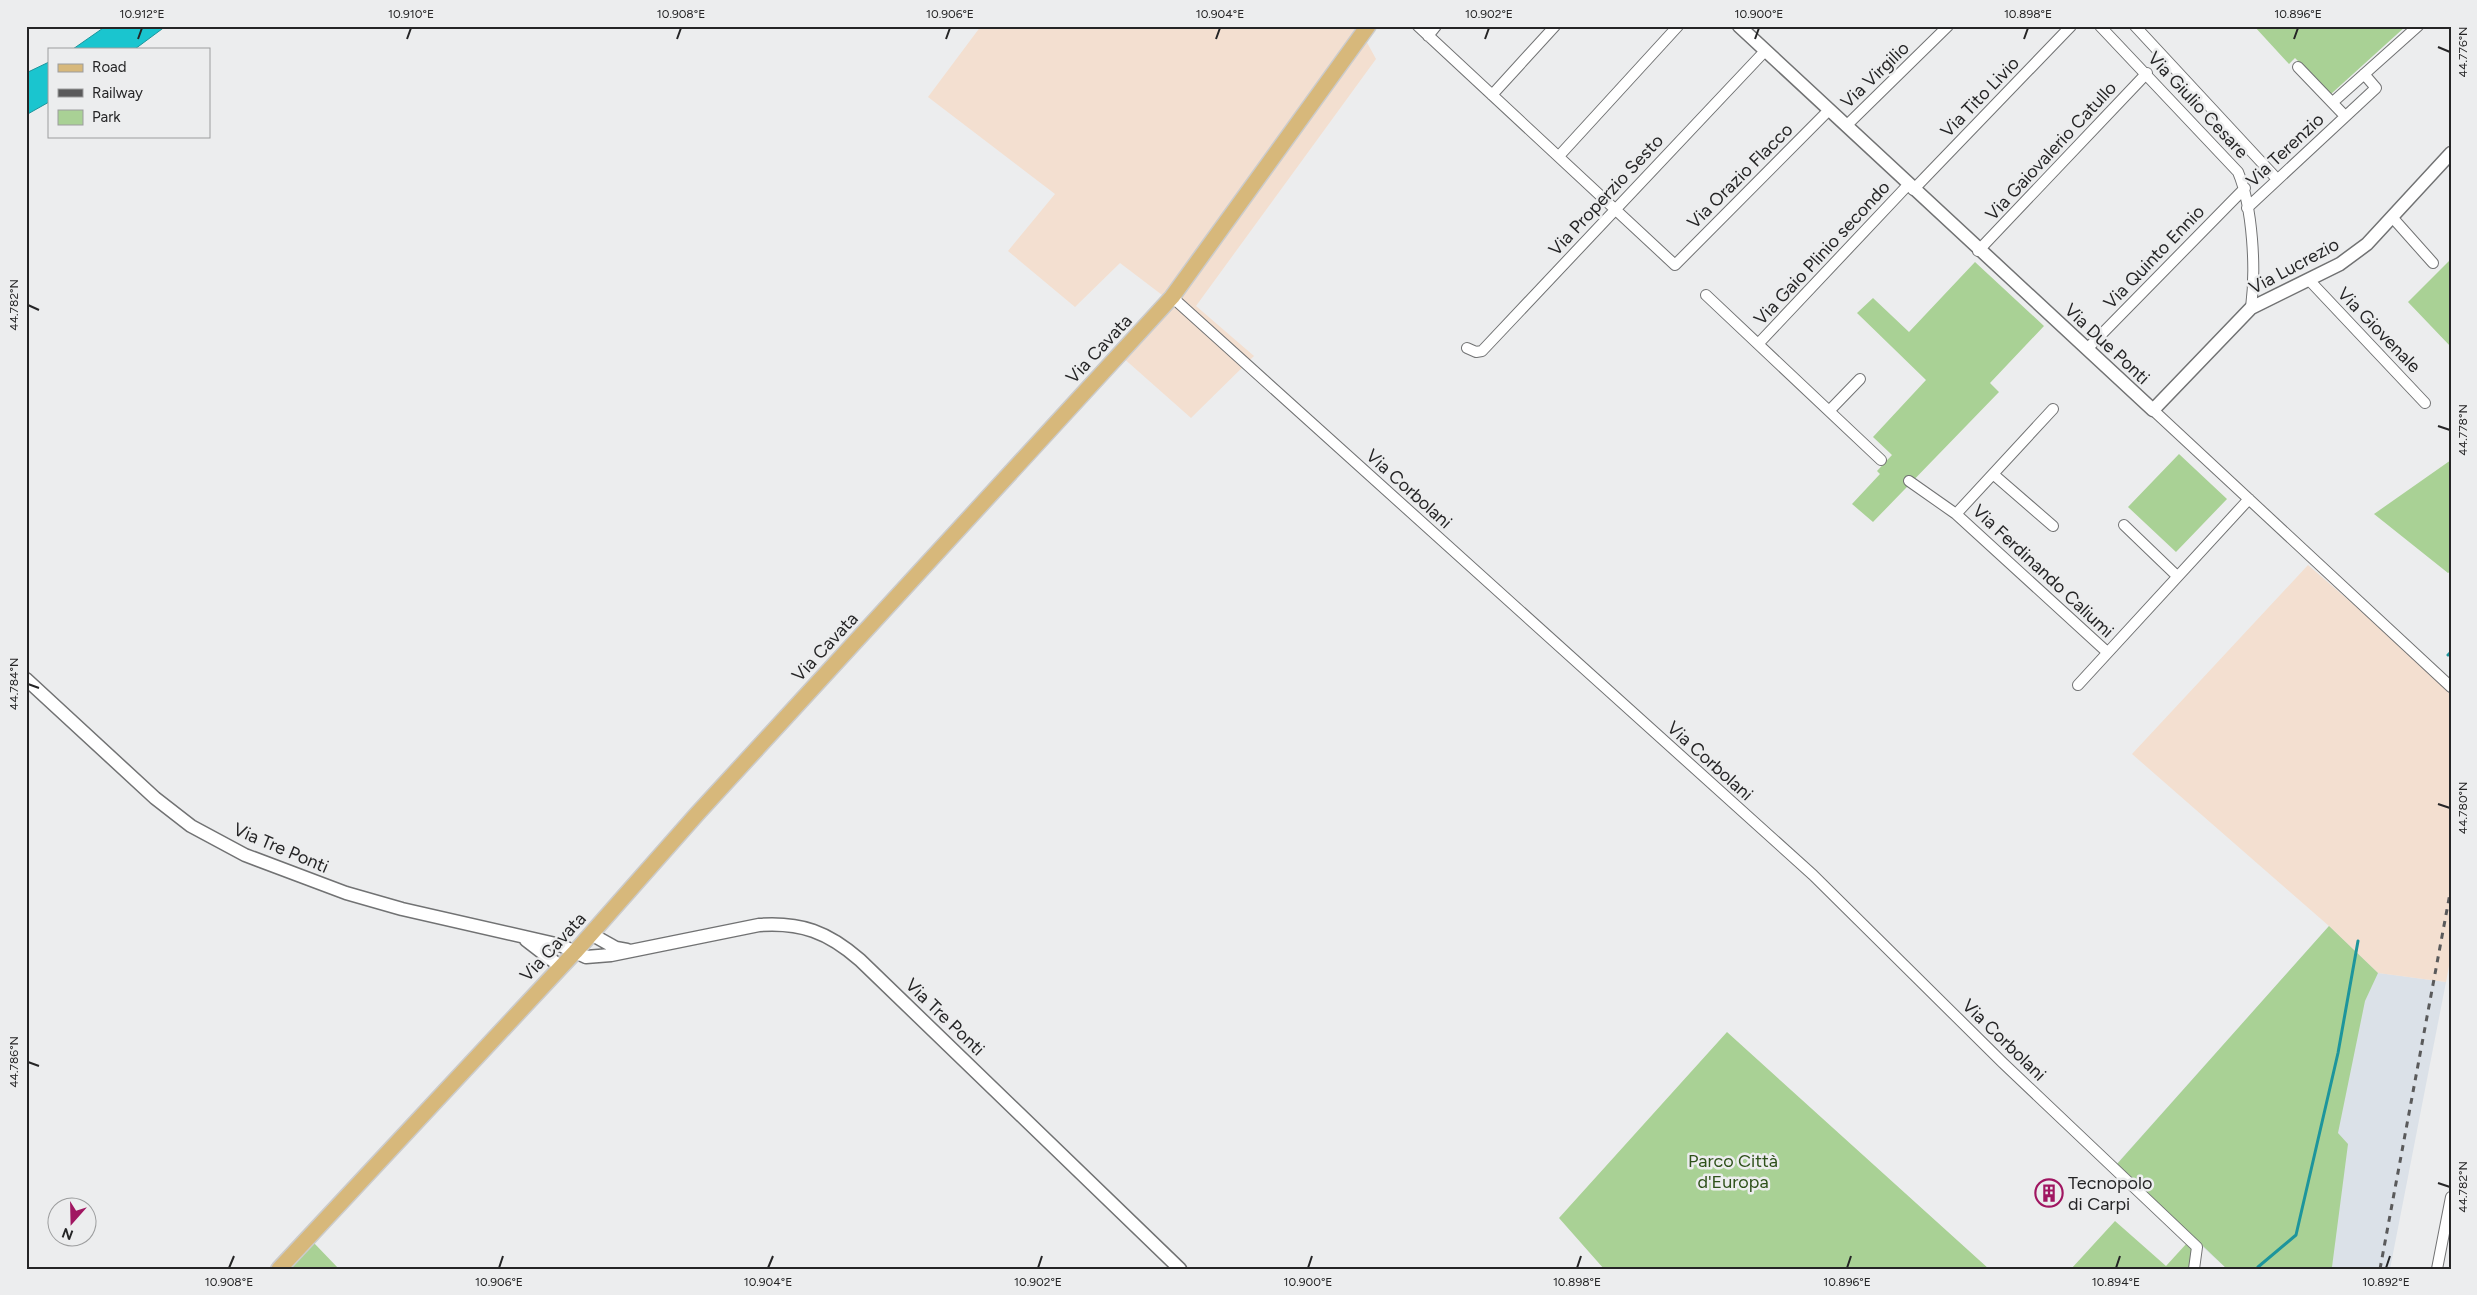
<svg xmlns="http://www.w3.org/2000/svg" width="2477" height="1295" viewBox="0 0 2477 1295" font-family="Figtree,sans-serif">
<rect width="100%" height="100%" fill="#ecedee"/>
<path fill="#dbe1e8" d="M2329,926L2379,973L2446,982L2390,1269H2227L2114,1167Z"/>
<path fill="#f3dfd0" d="M981,26H1358L1376,59L1196,306L1254,356L1191,418L1121,356L1170,301L1120,263L1075,307L1008,251L1055,194L928,97Z
M2308,565L2451,689V955L2446,982L2378,973L2329,926L2132,754Z"/>
<path fill="#a9d195" d="M2254,26H2406L2331,94L2295,58L2289,64Z
M2451,259V347L2408,302Z
M1975,262L2044,326L1990,383L1999,392L1873,522L1852,504L1880,474L1877,471L1892,455L1873,437L1926,380L1857,313L1873,298L1909,332Z
M2179,454L2227,499L2176,552L2128,507Z
M2451,460V571L2448,573L2374,514Z
M2329,926L2378,973L2365,1001L2338,1133L2348,1144L2332,1267L2335,1269H2227L2117,1164Z
M1727,1032L1989,1269H1604L1559,1218Z
M2115,1221L2166,1266L2187,1243L2194,1250L2192,1269H2071Z
M314,1243L339,1269H289Z"/>
<path fill="#1ac5cf" stroke="#1d959c" d="M106,26H166L135,49H73Z
M49,62V102L26,115V73Z"/>
<g fill="none" stroke-linecap="round" stroke-linejoin="round">
<path stroke="#1d959c" stroke-width="3" d="M2448,655L2451,652
M2258,1267L2296,1235L2338,1053L2358,941"/>
<g stroke="#717273" stroke-width="12">
<path id="minor" d="M1418,26L1675,265L1829,110
M2100,26L2238,172C2253,208 2256,270 2251,308
M2135,26L2277,179
M1428,36L1436,26
M2298,67L2345,116
M1492,95L1555,26
M2333,102L2418,26
M1846,126L1948,26
M1559,156L1678,26
M1913,190L2071,26
M2247,208L2376,88L2364,74
M2392,217L2433,263
M1978,251L2147,73
M2309,280L2425,403
M1706,295L1881,460
M1172,297L1813,875L2003,1063L2197,1247L2194,1269
M1759,343L1908,185
M1467,348L1476,352L1482,351L1765,51
M2087,349L2245,188
M1830,410L1860,379
M2153,410L2451,687
M1993,474L2053,526
M1909,481L1956,514L2107,652
M1956,514L2053,409
M2124,525L2177,576
M2078,685L2249,499
M2437,1269L2451,1197"/>
</g>
<g stroke="#717273" stroke-width="15">
<path id="tertiary" d="M1739,26L2153,410L2251,308L2340,264L2367,244L2451,153
M26,679L155,798L191,826L245,855L346,893L402,909L560,945L586,957L611,955L759,925C801,922 828,932 860,960L1180,1269
M591,934L616,948L627,950
M526,940L561,967"/>
</g>
<g stroke="#cbcbcb" stroke-width="18">
<path id="primary" d="M279,1269L575,952L697,814L1172,297L1368,26"/>
</g>
<use href="#minor" stroke="#fff" stroke-width="10"/>
<use href="#tertiary" stroke="#fff" stroke-width="12"/>
<use href="#primary" stroke="#d7b87b" stroke-width="15"/>
<path stroke="#5a5a5b" stroke-width="3" stroke-dasharray="6 6" stroke-linecap="butt" d="M2380,1269L2451,888"/>
</g>
<path fill="none" stroke="#252526" stroke-width="2" d="M138,39L142,28M407,39L411,28M677,39L681,28M946,39L950,28M1216,39L1220,28M1485,39L1489,28M1755,39L1759,28M2024,39L2028,28M2294,39L2298,28M2438,47L2450,52M28,305L39,310M2438,426L2450,430M28,684L39,688M2438,804L2450,808M28,1062L39,1066M2438,1183L2450,1187M229,1268L234,1256M499,1268L503,1256M768,1268L773,1256M1038,1268L1042,1256M1308,1268L1312,1256M1577,1268L1581,1256M1847,1268L1851,1256M2116,1268L2120,1256M2386,1268L2390,1256"/>
<defs>
<g id="building-ring" transform="scale(1.4375)"><circle r="9.5" fill="#ecedee" stroke="#a01661" stroke-width="1.5"/><path d="M-4-6H4V6H1V3H-1V6H-4ZM-2.5-4.3h1.7v1.8h-1.7ZM.8-4.3h1.7v1.8H.8ZM-2.5-1h1.7V.8h-1.7ZM.8-1h1.7V.8H.8Z" fill="#a01661"/></g>
</defs>
<g fill-rule="evenodd">
<use href="#building-ring" x="2049" y="1193"/>
</g>
<g text-anchor="middle" dominant-baseline="central" stroke-width="5" stroke-linejoin="round" paint-order="stroke">
<g font-size="18" fill="#252526" stroke="#ecedee">
<text transform="translate(1875 75) rotate(-44)">Via Virgilio</text>
<text transform="translate(1980 97) rotate(-46)">Via Tito Livio</text>
<text transform="translate(2198 105) rotate(47)">Via Giulio Cesare</text>
<text transform="translate(2285 150) rotate(-43)">Via Terenzio</text>
<text transform="translate(2051 151) rotate(-47)">Via Gaiovalerio Catullo</text>
<text transform="translate(1740 176) rotate(-45)">Via Orazio Flacco</text>
<text transform="translate(1606 195) rotate(-47)">Via Properzio Sesto</text>
<text transform="translate(1822 253) rotate(-47)">Via Gaio Plinio secondo</text>
<text transform="translate(2154 257) rotate(-46)">Via Quinto Ennio</text>
<text transform="translate(2294 266) rotate(-28)">Via Lucrezio</text>
<text transform="translate(2379 330) rotate(46)">Via Giovenale</text>
<text transform="translate(2107 344) rotate(43)">Via Due Ponti</text>
<text transform="translate(1099 349) rotate(-47)">Via Cavata</text>
<text transform="translate(1409 489) rotate(42)">Via Corbolani</text>
<text transform="translate(2043 571) rotate(43)">Via Ferdinando Caliumi</text>
<text transform="translate(825 647) rotate(-47)">Via Cavata</text>
<text transform="translate(1710 761) rotate(42)">Via Corbolani</text>
<text transform="translate(281 848) rotate(23)">Via Tre Ponti</text>
<text transform="translate(553 947) rotate(-47)">Via Cavata</text>
<text transform="translate(945 1017) rotate(44)">Via Tre Ponti</text>
<text transform="translate(2004 1040) rotate(44)">Via Corbolani</text>
</g>
<g font-size="18" fill="#2e511a" stroke="#ecedee">
<text x="1733" y="1161">Parco Città<tspan x="1733" dy="21">d'Europa</tspan></text>
</g>
<g font-size="18" fill="#252526" stroke="#ecedee" text-anchor="start">
<text x="2068" y="1183">Tecnopolo<tspan x="2068" dy="21">di Carpi</tspan></text>
</g>
</g>
<rect width="2477" height="1295" fill="none" stroke="#ecedee" stroke-width="55"/>
<rect x="48" y="48" width="162" height="90" fill="#ecedee" stroke="#9c9d9e"/>
<rect x="58" y="64" width="25" height="8" fill="#d7b87b" stroke="#9c9d9e"/>
<text x="92" y="72" font-size="15" fill="#252526">Road</text>
<rect x="58" y="89" width="25" height="8" fill="#5a5a5b" stroke="#9c9d9e"/>
<text x="92" y="98" font-size="15" fill="#252526">Railway</text>
<rect x="58" y="110" width="25" height="15" fill="#a9d195" stroke="#9c9d9e"/>
<text x="92" y="122" font-size="15" fill="#252526">Park</text>
<g transform="translate(72 1222) rotate(200)"><circle r="24" fill="#ecedee" stroke="#9c9d9e"/>
<path d="M0-4L9 19L0 12L-9 19Z" fill="#a01661"/>
<text y="-8" font-size="14" font-weight="bold" text-anchor="middle" fill="#252526">N</text>
</g>
<rect x="28" y="28" width="2422" height="1240" fill="none" stroke="#252526" stroke-width="2"/>
<g font-size="12" text-anchor="middle" fill="#252526">
<text x="142" y="18">10.912°E</text>
<text x="411" y="18">10.910°E</text>
<text x="681" y="18">10.908°E</text>
<text x="950" y="18">10.906°E</text>
<text x="1220" y="18">10.904°E</text>
<text x="1489" y="18">10.902°E</text>
<text x="1759" y="18">10.900°E</text>
<text x="2028" y="18">10.898°E</text>
<text x="2298" y="18">10.896°E</text>
<text transform="translate(2463 52) rotate(-90)" y="4">44.776°N</text>
<text transform="translate(14 305) rotate(-90)" y="4">44.782°N</text>
<text transform="translate(2463 430) rotate(-90)" y="4">44.778°N</text>
<text transform="translate(14 684) rotate(-90)" y="4">44.784°N</text>
<text transform="translate(2463 808) rotate(-90)" y="4">44.780°N</text>
<text transform="translate(14 1062) rotate(-90)" y="4">44.786°N</text>
<text transform="translate(2463 1187) rotate(-90)" y="4">44.782°N</text>
<text x="229" y="1286">10.908°E</text>
<text x="499" y="1286">10.906°E</text>
<text x="768" y="1286">10.904°E</text>
<text x="1038" y="1286">10.902°E</text>
<text x="1308" y="1286">10.900°E</text>
<text x="1577" y="1286">10.898°E</text>
<text x="1847" y="1286">10.896°E</text>
<text x="2116" y="1286">10.894°E</text>
<text x="2386" y="1286">10.892°E</text>
</g>
</svg>
